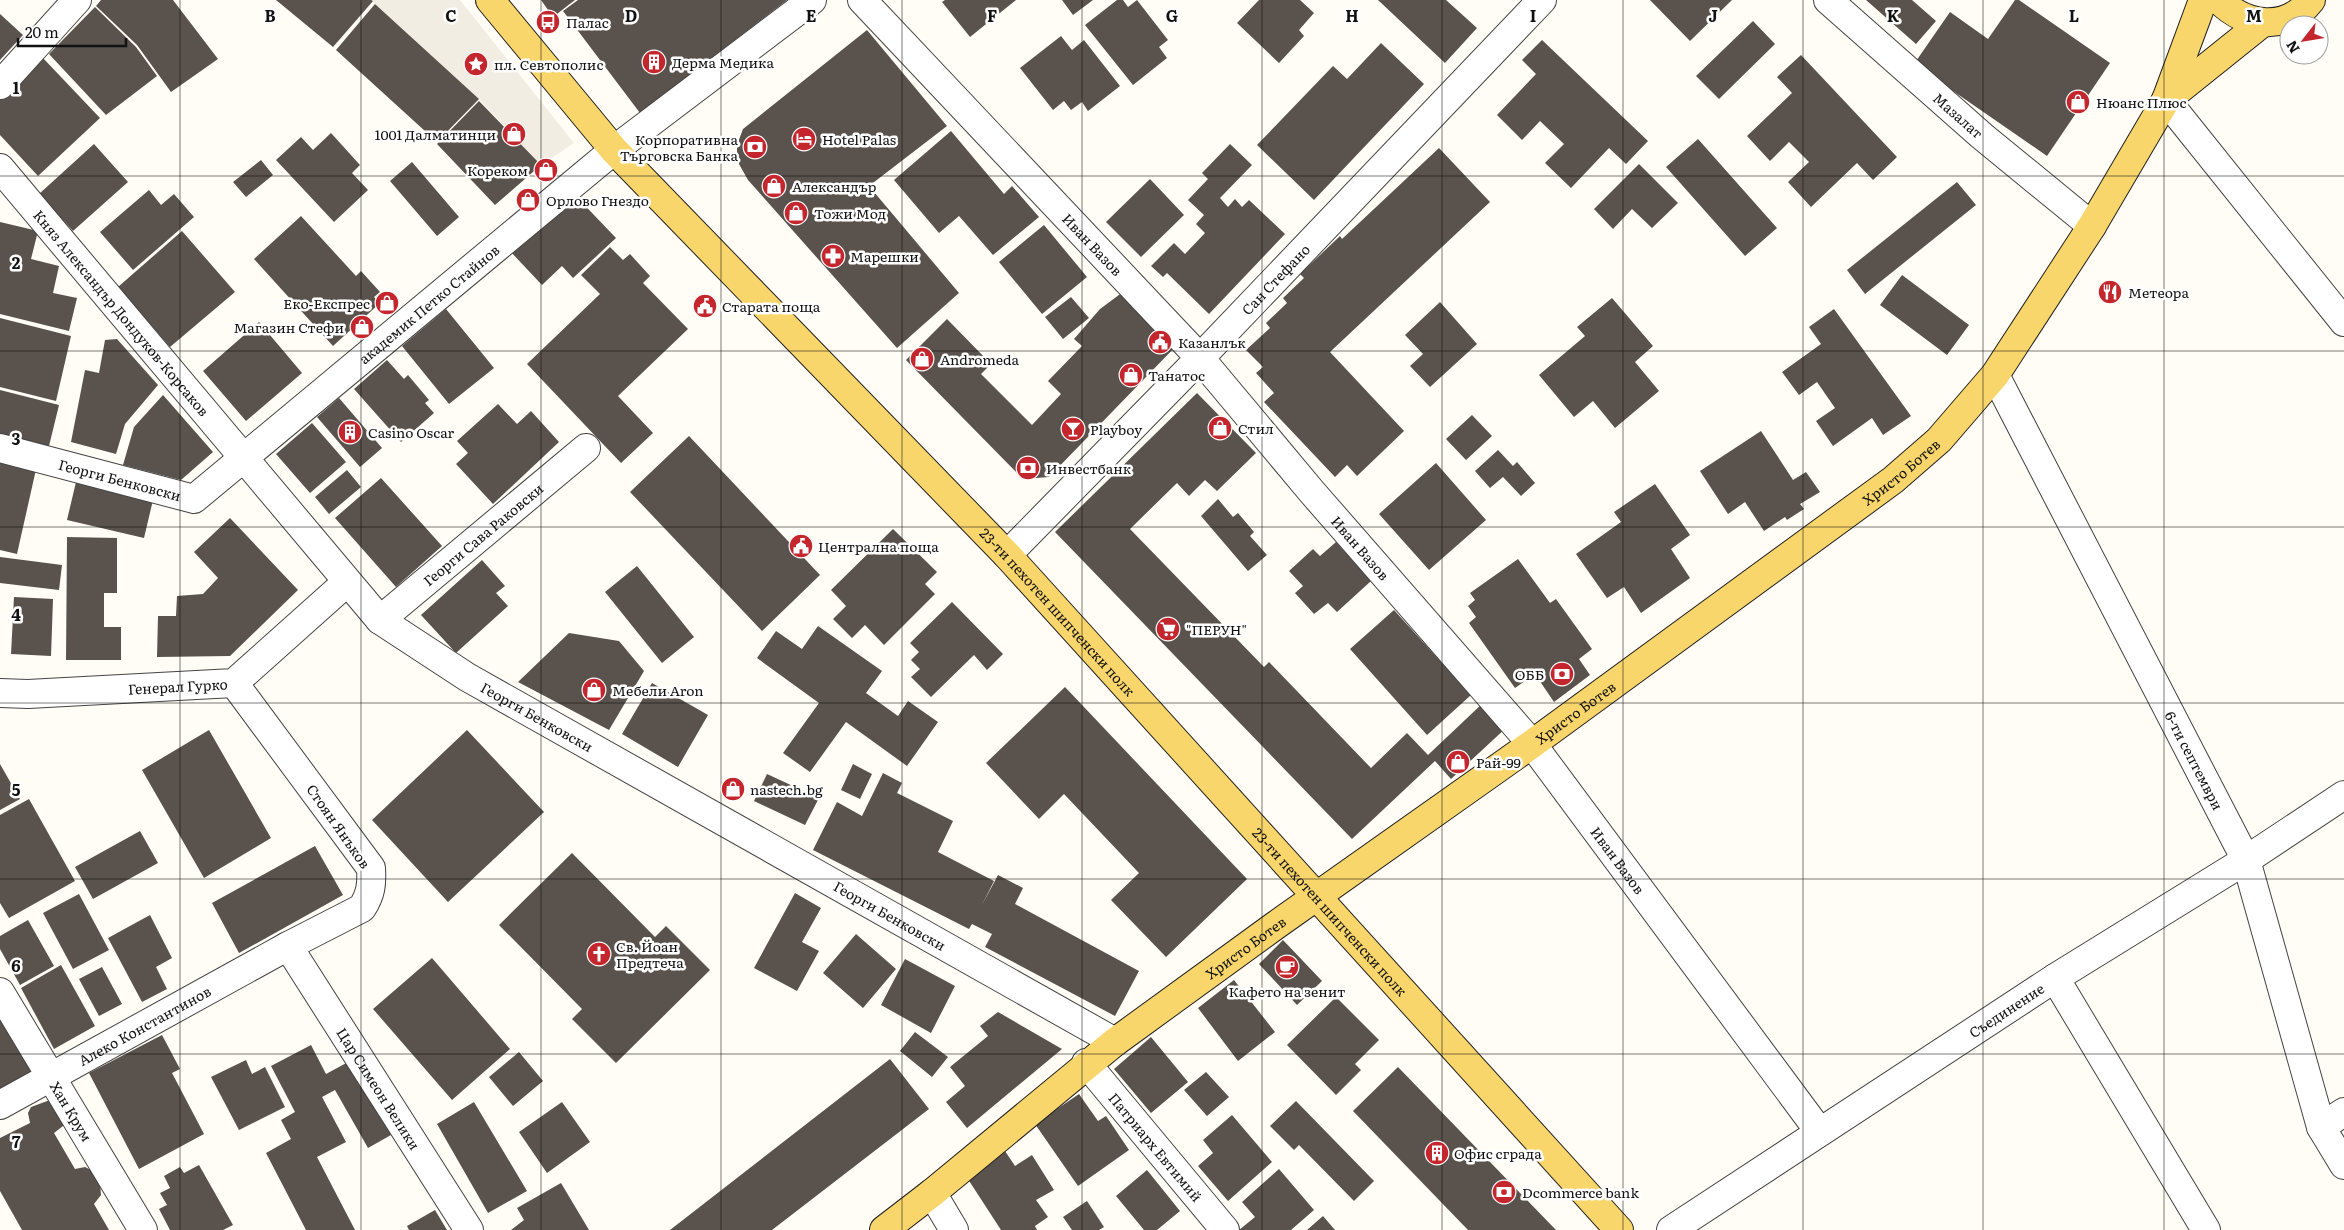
<svg xmlns="http://www.w3.org/2000/svg" width="2344" height="1230" viewBox="0 0 2344 1230" font-family="Literata,serif">
<rect width="100%" height="100%" fill="#fffdf5"/>
<path fill="#f1ede2" d="M371,0H460L574,143L541,165L479,99Z"/>
<path fill="#5a524d" d="M101,0H173L218,59L171,92L137,45L96,6Z
M276,0H371L373,1L333,47Z
M541,0H575L553,17Z
M578,0H787L640,113L563,11Z
M945,0H1016L970,37L942,2Z
M1062,0H1093L1073,15Z
M1117,0H1123L1128,7L1137,0L1168,40L1159,47L1167,58L1133,85L1085,25Z
M1259,0H1300L1314,13L1299,30L1304,36L1279,63L1237,23Z
M1378,0H1446L1477,28L1445,63Z
M1650,0H1732L1690,41Z
M1866,0H1912L1936,21L1916,44Z
M2015,0H2019L2110,63L2047,156L1914,64L1950,12L1988,39Z
M375,4L479,99L437,142L336,50Z
M95,7L136,47L157,76L106,115L49,54Z
M0,14L23,35L0,60Z
M1753,21L1775,44L1719,99L1696,76Z
M867,30L947,126L869,186L959,293L897,348L748,180L739,164L737,154V145L743,129Z
M1061,36L1072,50L1084,40L1120,86L1088,111L1082,102L1071,110L1064,101L1053,110L1020,68Z
M1542,40L1648,141L1626,164L1609,148L1571,188L1545,163L1564,144L1540,121L1522,140L1497,115L1536,74L1522,60Z
M1381,43L1424,84L1314,200L1257,145L1333,66L1347,79Z
M1801,55L1897,157L1873,180L1857,163L1811,207L1788,182L1809,162L1789,142L1770,161L1747,136L1792,93L1777,77Z
M42,57L100,118L38,176L0,135V97Z
M479,101L541,165L495,205L437,144Z
M951,131L1004,194L1012,186L1039,217L993,255L959,216L939,233L894,180Z
M331,133L360,165L352,173L368,190L334,222L276,160L301,137L313,150Z
M1698,139L1777,228L1745,256L1666,167Z
M94,144L128,182L73,231L39,194Z
M1230,144L1252,165L1220,198L1228,207L1235,199L1242,207L1249,200L1285,234L1209,314L1167,273L1163,277L1151,266L1174,243L1185,254L1205,233L1196,224L1204,215L1188,200L1208,179L1202,173Z
M1439,148L1490,202L1330,352L1404,431L1357,476L1347,465L1335,477L1264,402L1274,393L1256,373L1263,367L1246,350L1270,328L1266,323L1287,303L1283,298L1304,278L1300,274L1340,236L1342,239Z
M261,160L273,175L246,197L233,182Z
M412,162L459,217L437,236L390,181Z
M1639,164L1678,203L1652,228L1632,209L1613,229L1594,209Z
M1150,179L1184,215L1141,257L1106,222Z
M1957,182L1976,205L1865,294L1847,270Z
M149,190L161,205L174,194L194,217L133,270L100,232Z
M571,191L616,238L573,278L562,266L542,285L509,250Z
M301,216L356,276L361,271L380,292L374,297L380,303L333,346L254,259Z
M0,222L38,231L31,259L59,266L53,293L77,298L69,331L0,314Z
M1044,225L1087,277L1042,314L999,262Z
M182,231L235,292L170,347L118,287Z
M610,247L623,260L630,254L650,276L643,283L688,329L618,396L653,433L621,463L527,364L600,294L581,275Z
M1902,275L1969,325L1947,355L1880,305Z
M1131,286L1178,344L1049,477L1023,479L906,360L947,319L991,364L981,374L1032,425L1061,394L1048,381L1082,346L1074,339L1100,309Z
M1071,297L1089,318L1063,339L1045,317Z
M1612,298L1653,346L1635,362L1659,391L1615,428L1593,401L1574,417L1539,375L1585,336L1577,327Z
M1440,302L1477,344L1430,387L1410,366L1423,354L1405,335Z
M446,309L494,368L449,404L402,346Z
M1834,309L1911,416L1883,435L1872,418L1833,446L1816,421L1835,408L1817,382L1799,395L1782,372L1821,344L1809,327Z
M0,318L71,336L56,401L0,387Z
M259,322L302,373L246,421L203,371Z
M117,339L158,385L125,424L116,454L71,442L85,370L99,373L105,340Z
M387,360L404,379L408,375L429,400L425,403L434,413L401,442L354,389Z
M0,390L59,405L49,446L0,434Z
M1197,393L1256,453L1217,491L1205,480L1189,496L1177,483L1130,529L1264,667L1269,662L1371,768L1407,733L1428,755L1484,702L1507,727L1451,779L1435,761L1352,839L1055,532Z
M163,395L213,452L181,480L123,465L134,427Z
M339,398L382,448L360,467L317,417Z
M498,404L517,424L531,411L559,442L493,504L456,464L468,453L457,441Z
M1472,415L1492,436L1466,460L1446,439Z
M312,423L346,462L310,493L276,454Z
M1761,431L1793,480L1806,472L1820,492L1800,504L1804,509L1787,520L1785,517L1764,531L1745,502L1728,514L1700,471Z
M689,436L820,575L762,631L630,492Z
M1498,450L1513,466L1517,462L1535,483L1521,496L1503,477L1490,488L1475,471Z
M0,456L37,465L17,554L0,550Z
M1436,463L1486,520L1429,570L1379,514Z
M347,470L361,487L329,514L315,497Z
M381,478L442,546L396,587L335,518Z
M76,482L153,500L144,538L67,520Z
M1655,484L1690,535L1671,549L1690,578L1641,613L1624,587L1607,598L1576,554L1621,522L1614,512Z
M1218,499L1233,517L1238,513L1254,532L1250,536L1267,555L1248,571L1201,516Z
M230,518L298,590L230,656L157,657L158,616H176L177,596L203,594L218,578L194,552Z
M893,529L937,572L925,584L935,594L884,645L865,625L852,638L833,619L846,606L831,590Z
M67,537L117,538V593H104V627H121V660H66Z
M1336,542L1371,581L1337,612L1328,603L1314,614L1295,593L1303,586L1289,571L1313,549L1320,556Z
M0,557L62,565L59,590L0,583Z
M1518,559L1550,603L1556,599L1592,649L1579,659L1590,675L1554,702L1535,674L1515,688L1469,623L1476,617L1468,606L1475,600L1470,593Z
M482,560L505,586L496,593L508,606L456,653L421,615Z
M637,566L694,637L662,663L605,592Z
M14,597L53,599L51,656L11,654Z
M952,602L1003,654L987,670L974,655L931,697L911,677L920,669L911,660L919,652L910,643Z
M1394,610L1471,695L1427,735L1350,649Z
M818,626L882,671L866,693L898,716L908,701L938,722L907,766L846,722L810,772L783,753L819,703L757,658L776,631L802,649Z
M569,633L619,641L644,671L609,730L518,682Z
M652,683L708,715L678,767L622,734Z
M1065,687L1247,879L1166,957L1111,900L1139,873L1064,794L1039,819L986,763Z
M209,730L271,838L204,878L142,770Z
M467,730L544,812L448,902L372,820Z
M0,764L20,799L0,810Z
M853,764L872,774L860,799L841,790Z
M883,773L902,783L897,793L953,821L938,852L994,881L982,905L998,875L1023,888L1015,904L1139,971L1115,1016L985,947L992,934L972,924L969,929L813,850L837,802L862,816Z
M767,774L819,798L805,825L754,801Z
M29,799L75,881L9,918L0,903V815Z
M140,831L158,863L93,899L75,867Z
M315,846L343,895L239,953L212,903Z
M572,853L655,937L666,926L710,970L616,1063L572,1019L582,1009L499,925Z
M795,893L821,908L802,942L819,951L797,991L754,968Z
M79,894L109,950L73,969L43,913Z
M150,915L172,958L156,967L167,989L142,1002L108,938Z
M28,920L54,966L20,985L0,949V936Z
M856,934L896,969L863,1008L823,973Z
M1283,940L1322,981L1297,1005L1259,964Z
M432,958L510,1049L452,1100L373,1009Z
M905,959L955,986L931,1033L881,1005Z
M61,965L95,1026L54,1049L21,988Z
M102,967L122,1004L99,1016L79,979Z
M1234,980L1275,1032L1238,1061L1198,1008Z
M1336,997L1379,1040L1355,1064L1361,1070L1336,1095L1287,1045Z
M998,1012L1062,1049L967,1128L946,1102L965,1086L950,1067L988,1036L980,1026Z
M0,1019L32,1073L0,1091Z
M915,1032L948,1057L932,1077L900,1051Z
M162,1035L180,1069L172,1073L204,1134L139,1169L89,1073Z
M1151,1037L1188,1082L1151,1113L1114,1069Z
M311,1045L326,1074L350,1061L391,1135L368,1148L335,1090L322,1097L346,1142L317,1157L355,1230H306L266,1153L291,1139L281,1120L295,1112L271,1066Z
M519,1052L543,1081L513,1106L489,1077Z
M890,1059L929,1109L772,1230H670Z
M246,1060L252,1074L265,1067L285,1107L239,1130L211,1077Z
M1398,1067L1521,1194L1556,1230H1468L1353,1111Z
M1206,1072L1229,1097L1207,1116L1184,1090Z
M1079,1094L1098,1121L1106,1116L1129,1150L1078,1186L1035,1124Z
M50,1100L63,1120V1126L54,1133L75,1169L85,1167L91,1170L100,1182L101,1195L94,1204L109,1230H22L0,1191V1138L30,1123L28,1113L31,1107Z
M1296,1101L1374,1181L1354,1201L1299,1145L1294,1150L1270,1126Z
M474,1102L527,1191L488,1213L437,1124Z
M562,1102L590,1142L547,1173L519,1132Z
M1232,1115L1272,1162L1228,1201L1198,1166L1213,1153L1203,1140Z
M1003,1148L1015,1166L1032,1155L1054,1190L1036,1200L1048,1217L1035,1226L1037,1230H1001L964,1173Z
M199,1165L233,1225L223,1230H170L159,1209L167,1205L160,1193L170,1188L164,1176L180,1167L184,1173Z
M1279,1169L1314,1210L1291,1230H1239L1255,1217L1242,1202Z
M1147,1170L1180,1211L1157,1230H1144L1116,1196Z
M561,1183L589,1230H511L524,1220L517,1208Z
M1087,1201L1104,1227L1099,1230H1072L1063,1217Z
M435,1210L447,1230H409L407,1226Z
M1323,1216L1335,1230H1307Z"/>
<g fill="none" stroke-linecap="round" stroke-linejoin="round">
<g stroke="#444" stroke-width="30">
<g id="minor">
<path id="s1" d="M862,0L1200,358L1312,492L1532,744L1819,1131"/>
<path id="s2" d="M1828,0L1982,136L2092,226"/>
<path d="M0,85L77,0"/>
<path d="M2166,100L2344,322"/>
<path id="s3" d="M0,168L380,620L467,677L1115,1042"/>
<path id="s4" d="M1995,375L2246,860L2321,1127L2344,1165"/>
<path id="s5" d="M0,448L194,499L614,150L812,0"/>
<path id="s6" d="M1007,555L1200,358L1542,0"/>
<path id="s7" d="M380,620L586,448"/>
<path id="s8" d="M0,693L28,694L234,683L347,582"/>
<path id="s9" d="M288,946L469,1230"/>
<path d="M2055,978L2206,1230"/>
<path id="s10" d="M0,992L143,1230"/>
<path id="s11" d="M1086,1063L1225,1230"/>
<path id="s12" d="M0,1105L288,946L362,908C371,894 372,884 371,868L234,683"/>
<path d="M2321,1127L2344,1112"/>
<path d="M932,1193L954,1230"/>
<path id="s13" d="M1671,1230L2055,978L2246,860L2344,795"/>
</g>
</g>
<g stroke="#222" stroke-width="30">
<g id="major">
<path id="s14" d="M490,0L614,150L1007,555L1619,1230"/>
<path d="M2219,0C2245,26 2286,33 2311,0"/>
<path d="M2166,100L2262,23"/>
<path id="s15" d="M884,1230L932,1193L1115,1042L1276,925L1532,744L1893,480L1939,440L1995,375L2092,226L2166,100L2203,0"/>
</g>
</g>
<use href="#minor" stroke="#fff" stroke-width="28"/>
<use href="#major" stroke="#f9d66b" stroke-width="28"/>
</g>
<path fill="none" stroke="#111" stroke-width="1" stroke-opacity="0.55" d="M180,0V1230M361,0V1230M541,0V1230M721,0V1230M902,0V1230M1082,0V1230M1262,0V1230M1442,0V1230M1623,0V1230M1803,0V1230M1983,0V1230M2164,0V1230M0,176H2344M0,351H2344M0,527H2344M0,703H2344M0,879H2344M0,1054H2344"/>
<defs>
<g id="bus-disc" transform="scale(1.25)"><circle r="9.5" fill="#c4262e" stroke="#fff"/><path d="M-5-6H5V4H4V6H2V4H-2V6H-4V4H-5ZM-3.5-4V0h7V-4ZM-3.5 1.2v1.5H-2V1.2ZM2 1.2v1.5H3.5V1.2Z" fill="#fff"/></g>
<g id="building-disc" transform="scale(1.25)"><circle r="9.5" fill="#c4262e" stroke="#fff"/><path d="M-4-6H4V6H1V3H-1V6H-4ZM-2.5-4.3h1.7v1.8h-1.7ZM.8-4.3h1.7v1.8H.8ZM-2.5-1h1.7V.8h-1.7ZM.8-1h1.7V.8H.8Z" fill="#fff"/></g>
<g id="sight-disc" transform="scale(1.25)"><circle r="9.5" fill="#c4262e" stroke="#fff"/><path d="M0-6L1.8-2.2L6-1.7L2.9 1.2L3.7 5.4L0 3.3L-3.7 5.4L-2.9 1.2L-6-1.7L-1.8-2.2Z" fill="#fff"/></g>
<g id="shop-disc" transform="scale(1.25)"><circle r="9.5" fill="#c4262e" stroke="#fff"/><path d="M-5-2.5h2.3a2.7 3.5 0 0 1 5.4 0H5L5.5 6h-11ZM-1.5-2.5h3a1.5 2.3 0 0 0-3 0Z" fill="#fff"/></g>
<g id="hotel-disc" transform="scale(1.25)"><circle r="9.5" fill="#c4262e" stroke="#fff"/><path d="M-6-4.5h1.5V1H6V5H4.5V3h-9V5H-6ZM-4 0a1.8 1.8 0 1 1 3.6 0ZM.5 0V-2.5h3Q6-2.5 6 0Z" fill="#fff"/></g>
<g id="bank-disc" transform="scale(1.25)"><circle r="9.5" fill="#c4262e" stroke="#fff"/><path d="M-6-4H6V4H-6ZM0-2.3a2.3 2.3 0 1 0 0 4.6a2.3 2.3 0 1 0 0-4.6Z" fill="#fff"/></g>
<g id="pharmacy-disc" transform="scale(1.25)"><circle r="9.5" fill="#c4262e" stroke="#fff"/><path d="M-2-6h4v4h4v4h-4v4h-4v-4h-4v-4h4Z" fill="#fff"/></g>
<g id="restaurant-disc" transform="scale(1.25)"><circle r="9.5" fill="#c4262e" stroke="#fff"/><path d="M-5-6h1v4h1v-4h1v4h1v-4h1v5L-1.5 .5V6h-2V.5L-5-1ZM5-6V6H3V1.5H1.5Q1.5-4 5-6Z" fill="#fff"/></g>
<g id="civic-disc" transform="scale(1.25)"><circle r="9.5" fill="#c4262e" stroke="#fff"/><path d="M-.6-6.5H3V-4.5H.6V-3L4-1V1h2V6H-6V1h2V-1L-.6-3ZM-1.2 2.5V6h2.4V2.5Z" fill="#fff"/></g>
<g id="bar-disc" transform="scale(1.25)"><circle r="9.5" fill="#c4262e" stroke="#fff"/><path d="M-6-5H6L.8 .8V4.5H3.5V6h-7V4.5H-.8V.8Z" fill="#fff"/></g>
<g id="supermarket-disc" transform="scale(1.25)"><circle r="9.5" fill="#c4262e" stroke="#fff"/><path d="M-6-5.5h2.5l.6 2H6L4.5 2H-2.5L-4.4-4H-6ZM-1.5 3.2a1.3 1.3 0 1 0 .1 0ZM3 3.2a1.3 1.3 0 1 0 .1 0Z" fill="#fff"/></g>
<g id="church-disc" transform="scale(1.25)"><circle r="9.5" fill="#c4262e" stroke="#fff"/><path d="M-1.2-6h2.4v3.5h3.3v2.4h-3.3V6h-2.4V-.1h-3.3v-2.4h3.3Z" fill="#fff"/></g>
<g id="cafe-disc" transform="scale(1.25)"><circle r="9.5" fill="#c4262e" stroke="#fff"/><path d="M-5.5-4.5H6V0H3Q3 3.5 0 3.5H-2.5Q-5.5 3.5-5.5 0ZM3-3.2v2h1.7v-2ZM-6 4.5H4V6H-6Z" fill="#fff"/></g>
</defs>
<g fill-rule="evenodd">
<use href="#bus-disc" x="548" y="22"/>
<use href="#building-disc" x="654" y="62"/>
<use href="#sight-disc" x="476" y="64"/>
<use href="#shop-disc" x="2078" y="102"/>
<use href="#shop-disc" x="514" y="134"/>
<use href="#hotel-disc" x="804" y="139"/>
<use href="#bank-disc" x="755" y="147"/>
<use href="#shop-disc" x="546" y="170"/>
<use href="#shop-disc" x="774" y="186"/>
<use href="#shop-disc" x="528" y="200"/>
<use href="#shop-disc" x="796" y="213"/>
<use href="#pharmacy-disc" x="833" y="256"/>
<use href="#restaurant-disc" x="2110" y="292"/>
<use href="#shop-disc" x="387" y="303"/>
<use href="#civic-disc" x="705" y="306"/>
<use href="#shop-disc" x="362" y="327"/>
<use href="#civic-disc" x="1160" y="342"/>
<use href="#shop-disc" x="922" y="359"/>
<use href="#shop-disc" x="1131" y="375"/>
<use href="#shop-disc" x="1220" y="428"/>
<use href="#bar-disc" x="1073" y="429"/>
<use href="#building-disc" x="350" y="432"/>
<use href="#bank-disc" x="1028" y="468"/>
<use href="#civic-disc" x="801" y="546"/>
<use href="#supermarket-disc" x="1168" y="629"/>
<use href="#bank-disc" x="1562" y="674"/>
<use href="#shop-disc" x="594" y="690"/>
<use href="#shop-disc" x="1458" y="762"/>
<use href="#shop-disc" x="733" y="789"/>
<use href="#church-disc" x="599" y="954"/>
<use href="#cafe-disc" x="1287" y="967"/>
<use href="#building-disc" x="1437" y="1153"/>
<use href="#bank-disc" x="1504" y="1192"/>
</g>
<g text-anchor="middle" dominant-baseline="central" stroke-width="5" stroke-linejoin="round" paint-order="stroke">
<g font-size="14" fill="#111" stroke="#fff" text-anchor="start">
<text x="566" y="22">Палас</text>
<text x="672" y="62">Дерма Медика</text>
<text x="494" y="64">пл. Севтополис</text>
<text x="2096" y="102">Нюанс Плюс</text>
<text x="496" y="134" text-anchor="end">1001 Далматинци</text>
<text x="738" y="139" text-anchor="end">Корпоративна<tspan x="738" dy="16">Търговска Банка</tspan></text>
<text x="822" y="139">Hotel Palas</text>
<text x="528" y="170" text-anchor="end">Кореком</text>
<text x="792" y="186">Александър</text>
<text x="546" y="200">Орлово Гнездо</text>
<text x="814" y="213">Тожи Мод</text>
<text x="850" y="256">Марешки</text>
<text x="2128" y="292">Метеора</text>
<text x="370" y="303" text-anchor="end">Еко-Експрес</text>
<text x="722" y="306">Старата поща</text>
<text x="344" y="327" text-anchor="end">Магазин Стефи</text>
<text x="1178" y="342">Казанлък</text>
<text x="940" y="359">Andromeda</text>
<text x="1148" y="375">Танатос</text>
<text x="1238" y="428">Стил</text>
<text x="1090" y="429">Playboy</text>
<text x="368" y="432">Casino Oscar</text>
<text x="1046" y="468">Инвестбанк</text>
<text x="818" y="546">Централна поща</text>
<text x="1186" y="629">"ПЕРУН"</text>
<text x="1544" y="674" text-anchor="end">ОББ</text>
<text x="612" y="690">Мебели Aron</text>
<text x="1476" y="762">Рай-99</text>
<text x="750" y="789">nastech.bg</text>
<text x="616" y="946">Св. Йоан<tspan x="616" dy="16">Предтеча</tspan></text>
<text x="1287" y="991" text-anchor="middle">Кафето на зенит</text>
<text x="1454" y="1153">Офис сграда</text>
<text x="1522" y="1192">Dcommerce bank</text>
</g>
<g font-size="14" fill="#111" stroke="#fff">
<text stroke="none"><textPath href="#s2" startOffset="174">Мазалат</textPath></text>
<text stroke="none"><textPath href="#s1" startOffset="336">Иван Вазов</textPath></text>
<text stroke="none"><textPath href="#s6" startOffset="385">Сан Стефано</textPath></text>
<text stroke="none"><textPath href="#s5" startOffset="506">академик Петко Стайнов</textPath></text>
<text stroke="none"><textPath href="#s3" startOffset="189">Княз Александър Дондуков-Корсаков</textPath></text>
<text stroke="none"><textPath href="#s15" startOffset="1269">Христо Ботев</textPath></text>
<text stroke="none"><textPath href="#s5" startOffset="124">Георги Бенковски</textPath></text>
<text stroke="none"><textPath href="#s7" startOffset="134">Георги Сава Раковски</textPath></text>
<text stroke="none"><textPath href="#s1" startOffset="741">Иван Вазов</textPath></text>
<text stroke="none"><textPath href="#s14" startOffset="835">23-ти пехотен шипченски полк</textPath></text>
<text stroke="none"><textPath href="#s8" startOffset="178">Генерал Гурко</textPath></text>
<text stroke="none"><textPath href="#s15" startOffset="864">Христо Ботев</textPath></text>
<text stroke="none"><textPath href="#s3" startOffset="775">Георги Бенковски</textPath></text>
<text stroke="none"><textPath href="#s4" startOffset="434">6-ти септември</textPath></text>
<text transform="translate(339 826) rotate(55)">Стоян Янъков</text>
<text stroke="none"><textPath href="#s1" startOffset="1146">Иван Вазов</textPath></text>
<text stroke="none"><textPath href="#s14" startOffset="1240">23-ти пехотен шипченски полк</textPath></text>
<text stroke="none"><textPath href="#s3" startOffset="1180">Георги Бенковски</textPath></text>
<text stroke="none"><textPath href="#s15" startOffset="459">Христо Ботев</textPath></text>
<text stroke="none"><textPath href="#s13" startOffset="401">Съединение</textPath></text>
<text stroke="none"><textPath href="#s12" startOffset="165">Алеко Константинов</textPath></text>
<text stroke="none"><textPath href="#s9" startOffset="169">Цар Симеон Велики</textPath></text>
<text stroke="none"><textPath href="#s10" startOffset="139">Хан Крум</textPath></text>
<text stroke="none"><textPath href="#s11" startOffset="109">Патриарх Евтимий</textPath></text>
</g>
</g>
<g font-size="16" text-anchor="middle" font-weight="bold" fill="#111" stroke="#fff" stroke-width="5" stroke-linejoin="round" paint-order="stroke">
<text x="270" y="22">B</text>
<text x="451" y="22">C</text>
<text x="631" y="22">D</text>
<text x="811" y="22">E</text>
<text x="992" y="22">F</text>
<text x="1172" y="22">G</text>
<text x="1352" y="22">H</text>
<text x="1533" y="22">I</text>
<text x="1713" y="22">J</text>
<text x="1893" y="22">K</text>
<text x="2074" y="22">L</text>
<text x="2254" y="22">M</text>
<text x="16" y="94">1</text>
<text x="16" y="269">2</text>
<text x="16" y="445">3</text>
<text x="16" y="621">4</text>
<text x="16" y="796">5</text>
<text x="16" y="972">6</text>
<text x="16" y="1148">7</text>
</g>
<g transform="translate(2304 40) rotate(239)"><circle r="24" fill="#ffffff" stroke="#a0a0a0"/>
<path d="M0-4L9 19L0 12L-9 19Z" fill="#c4262e"/>
<text y="-8" font-size="14" font-weight="bold" text-anchor="middle" fill="#111111">N</text>
</g>
<path d="M18 38v8h108v-8" fill="none" stroke="#111111" stroke-width="2.5"/>
<text x="25" y="38" font-size="15" fill="#111111" stroke="#ffffff" stroke-width="4" paint-order="stroke">20 m</text>
</svg>
